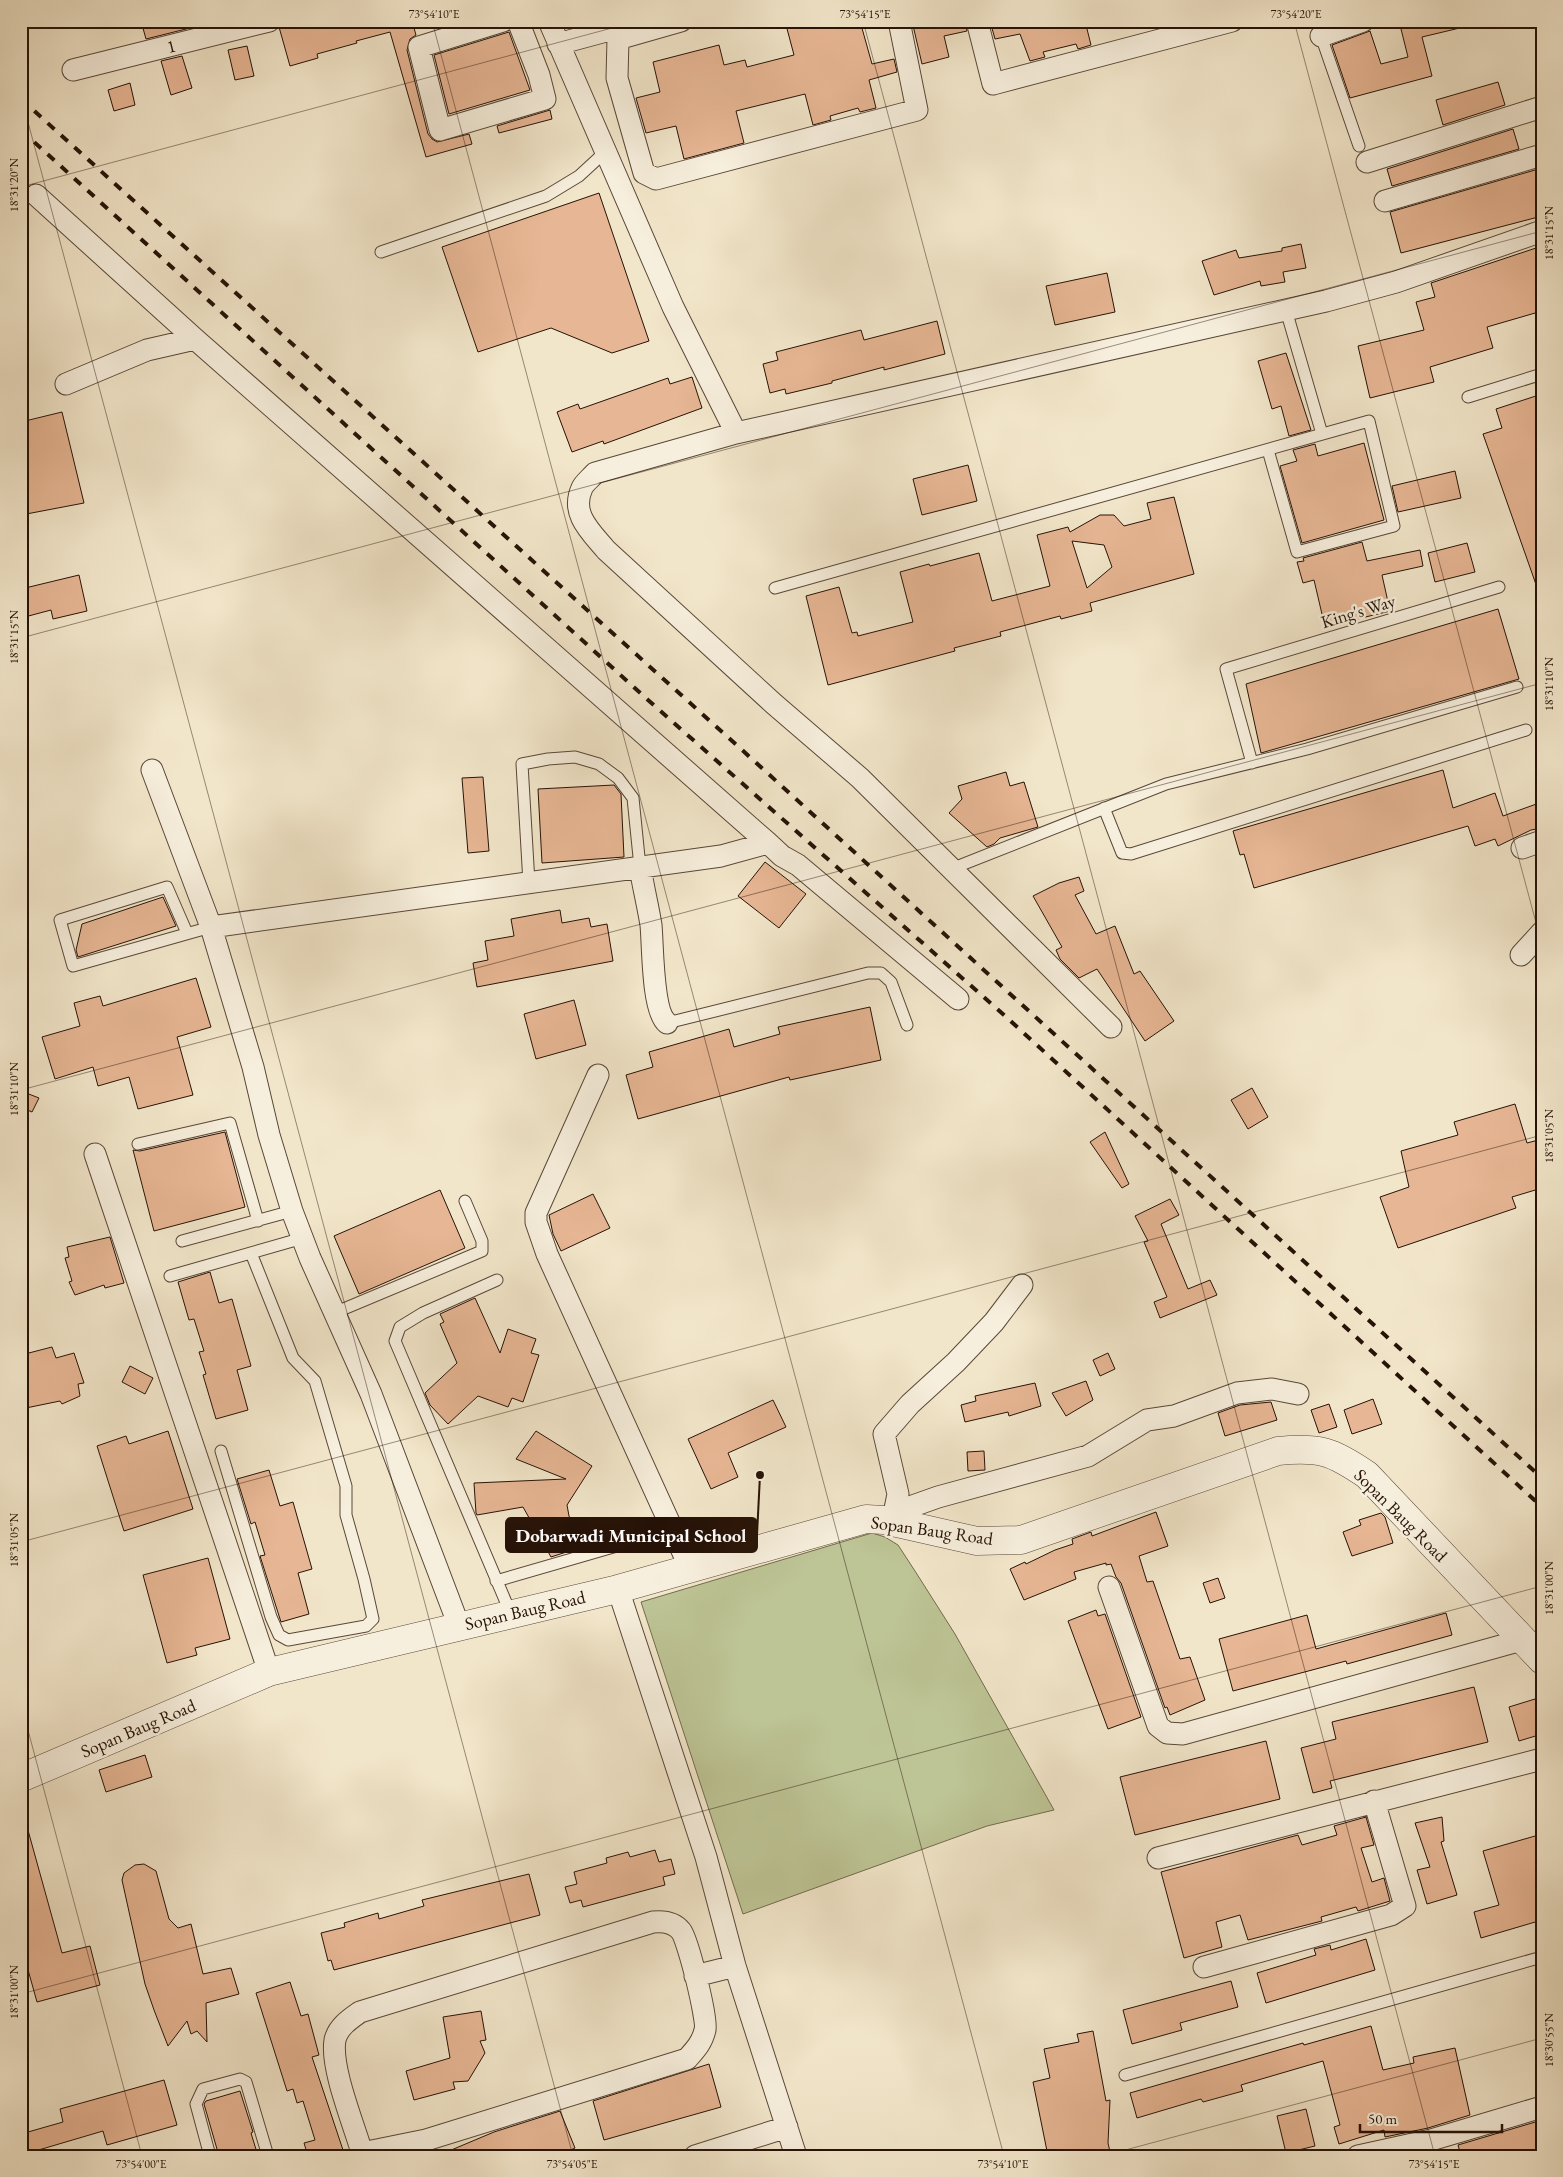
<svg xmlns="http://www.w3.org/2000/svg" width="1563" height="2177" viewBox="0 0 1563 2177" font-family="'EB Garamond',serif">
<rect width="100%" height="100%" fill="#f2e6ca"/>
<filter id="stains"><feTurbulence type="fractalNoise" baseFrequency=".004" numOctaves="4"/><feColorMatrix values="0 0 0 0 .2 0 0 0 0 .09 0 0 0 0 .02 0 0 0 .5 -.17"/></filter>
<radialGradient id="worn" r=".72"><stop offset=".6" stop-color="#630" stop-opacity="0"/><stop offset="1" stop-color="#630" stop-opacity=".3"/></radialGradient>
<path fill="#bdc495" stroke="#726b4e" d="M872,1533L885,1537L898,1545L915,1571L955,1634L1054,1810L987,1826L743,1914L641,1602Z"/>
<path fill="#e7b694" stroke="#261207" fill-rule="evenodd" d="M141,21H202V25L146,39Z
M301,21H412L416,35L410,39L407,50L428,134L432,139L437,142L469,134L472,144L426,157L390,32L356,41L357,43L317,54L318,58L290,66L279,27Z
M800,21H803L805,28L830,21H860L872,64L894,59L897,72L869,80L876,108L860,112L858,108L830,116L831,120L813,125L805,94L736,111L744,143L684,159L676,126L646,133L636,98L660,92L653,62L719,45L724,65L745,60L747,67L794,55L786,25Z
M912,21H965L967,31L944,36L949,57L922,64Z
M990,21H1085L1091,45L1078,49L1076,44L1043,52L1045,57L1030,61L1020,34L995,39Z
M1399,21H1463L1464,27L1422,37L1432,76L1350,98L1332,45L1370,31L1381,64L1408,57Z
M509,32L530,90L449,114L434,55Z
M247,46L254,76L235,80L228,50Z
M182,56L192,88L171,95L161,61Z
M1498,82L1505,105L1443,125L1436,100Z
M130,83L135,105L114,111L108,90Z
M550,110L552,119L499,133L497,126Z
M1513,129L1519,149L1392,186L1387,169Z
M1542,168V216L1401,253L1390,212Z
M599,193L649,341L612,353L551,328L478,352L442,247Z
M1301,244L1306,268L1283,272L1285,282L1261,286L1260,281L1214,295L1202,261L1236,250L1239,258L1282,251V248Z
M1542,246V311L1487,327L1493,348L1430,367L1434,382L1370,398L1358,346L1424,330L1416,302L1435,297L1431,283Z
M1107,273L1115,312L1055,325L1046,286Z
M937,321L945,354L884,370V367L832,381V383L786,394L785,389L770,393L763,364L778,360L776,352L861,330L864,340Z
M1286,353L1311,430L1289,436L1281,406L1272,409L1258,361Z
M692,377L702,408L604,444L603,441L572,452L557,412L578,404L580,409L668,378L670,384Z
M1542,394V593H1539L1483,434L1502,428L1496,409Z
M62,412L84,503L21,515V422Z
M1364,443L1384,520L1302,543L1280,466L1297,461L1293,450L1315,444L1318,456Z
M968,465L977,501L922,515L913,479Z
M1455,471L1461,498L1398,512L1392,486Z
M1174,497L1194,574L1090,603L1092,611L1061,619L1060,616L1000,632L1001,636L954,648L955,651L828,685L806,596L839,587L852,633L857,632L858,636L913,622L900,572L929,564L930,566L979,553L992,601L1050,586L1037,535L1068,527L1070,532L1100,515H1114L1124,526L1151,519L1147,503ZM1072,541L1104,545L1112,567L1087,588Z
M1362,542L1367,561L1420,550L1423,566L1382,575L1390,611L1325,627L1314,580L1303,583L1297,562L1304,561L1303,558Z
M1467,543L1475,572L1435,582L1428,553Z
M79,575L87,611L53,619L51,610L21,618V589Z
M1498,609L1519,679L1261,753L1246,684Z
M1443,770L1453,808L1495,793L1503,816L1542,802V828L1531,830L1498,846L1495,839L1475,846L1468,826L1254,888L1244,854L1240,855L1233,831Z
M1006,772L1010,786L1024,782L1038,827L1000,838L994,844L987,847L949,813L962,799L958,786Z
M483,777L489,851L468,853L462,778Z
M614,785L621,794L624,857L542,863L538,789Z
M765,862L806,894L779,928L738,896Z
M1079,877L1084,891L1075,895L1096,934L1115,926L1134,974L1140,971L1174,1021L1145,1041L1097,969L1079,978L1060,959L1056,950L1062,947L1033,896L1059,883Z
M163,897L176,926L78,957L76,950L82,924Z
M560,910L562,923L589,918L591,927L607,924L613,961L477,987L473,963L488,960L485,941L514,936L511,919Z
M196,978L211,1027L177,1037L193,1095L138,1109L129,1077L98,1086L93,1067L55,1079L42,1037L80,1026L74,1003L100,996L103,1006Z
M574,1000L586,1045L536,1059L524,1014Z
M870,1007L881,1060L790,1080L789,1077L638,1119L626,1075L653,1067L649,1052L729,1029L734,1047L780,1034L778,1027Z
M1252,1088L1268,1117L1248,1129L1231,1100Z
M21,1091L39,1098L32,1112L21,1107Z
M1515,1104L1527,1143L1542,1139V1188L1512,1197L1516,1208L1398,1248L1380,1197L1409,1187L1401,1151L1458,1135L1454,1122Z
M225,1132L245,1207L154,1231L133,1150L140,1151Z
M1105,1132L1129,1184L1122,1188L1090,1142Z
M440,1190L465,1248L359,1294L334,1236Z
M593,1194L610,1228L561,1251L553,1234L549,1215Z
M1170,1199L1179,1215L1161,1224L1188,1289L1210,1280L1217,1295L1160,1318L1154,1302L1167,1297L1144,1242L1148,1241L1135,1216Z
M110,1237L124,1283L105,1288L104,1285L75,1295L69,1282L72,1281L65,1258L69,1257L67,1247Z
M210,1272L219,1303L232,1299L251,1366L237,1370L248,1410L216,1419L203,1375L206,1374L199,1352L204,1351L194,1319L189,1320L178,1282Z
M475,1298L500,1353L508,1329L536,1339L531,1353L539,1355L523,1402L512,1398L508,1407L478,1396L448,1424L430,1405L425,1393L457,1363L440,1324L444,1322L440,1314Z
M52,1347L56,1358L74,1353L84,1383L78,1384L80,1396L62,1404L60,1401L21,1409V1355Z
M1108,1353L1115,1369L1100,1376L1093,1360Z
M130,1366L153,1378L145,1394L122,1382Z
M1086,1381L1093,1400L1066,1416L1052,1393Z
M1035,1383L1041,1406L1009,1416L1008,1412L965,1422L961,1405L976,1401L975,1396Z
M1373,1399L1382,1424L1352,1434L1344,1410Z
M773,1400L786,1427L728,1453L738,1477L711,1489L688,1439Z
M1271,1402L1277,1420L1225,1436L1218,1413L1240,1405Z
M1329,1404L1337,1427L1319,1433L1311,1410Z
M168,1431L193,1509L124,1531L97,1446L126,1436L129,1444Z
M536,1431L592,1466L567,1505L569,1516L585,1546L551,1557L523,1507L477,1515L476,1513L474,1483L566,1479L516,1459Z
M984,1451L985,1470L968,1471L967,1452Z
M269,1470L280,1506L293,1502L312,1569L298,1573L309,1614L281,1622L260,1556L265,1555L255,1522L251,1524L237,1479Z
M1156,1512L1168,1546L1139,1556L1147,1582L1153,1581L1180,1659L1190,1657L1205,1700L1170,1715L1167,1707L1165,1708L1121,1583L1116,1577L1111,1564L1106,1565V1563L1074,1572L1076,1579L1024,1600L1010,1569L1025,1562L1026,1564L1055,1550L1073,1544L1072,1539L1091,1532L1092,1536Z
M1381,1513L1385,1517L1393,1543L1352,1556L1343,1532L1361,1525L1359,1520Z
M208,1558L230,1639L195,1648L197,1655L167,1663L143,1575Z
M1218,1578L1225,1598L1210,1603L1203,1583Z
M1096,1610L1098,1616L1105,1614L1141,1717L1108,1729L1068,1621Z
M1446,1613L1452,1635L1347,1664L1346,1661L1233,1691L1219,1639L1307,1615L1316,1649Z
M1474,1687L1488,1742L1330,1781L1332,1788L1313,1793L1301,1748L1336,1739L1332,1722Z
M1535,1699L1542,1721V1734L1519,1741L1509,1707Z
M1266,1741L1280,1799L1135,1835L1120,1777Z
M145,1755L152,1777L106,1792L99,1770Z
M1366,1817L1374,1845L1361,1848L1372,1882L1384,1878L1390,1901L1358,1911L1356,1907L1321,1917L1322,1921L1248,1940L1240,1915L1216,1922L1222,1947L1184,1958L1161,1872L1298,1835L1302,1845L1337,1835L1334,1826Z
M1442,1817L1444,1841L1441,1842L1457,1895L1427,1904L1417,1870L1430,1867L1415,1823Z
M26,1823L62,1953L90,1946L100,1985L37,2002L25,1959L21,1961V1824Z
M1542,1834V1920L1481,1938L1474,1912L1499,1905L1483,1851Z
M655,1850L659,1862L671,1859L675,1874L663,1877L665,1885L583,1907L581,1900L570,1903L565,1887L577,1884L574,1872L607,1863L606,1858L628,1852L630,1857Z
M144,1864L156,1871L169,1919L178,1928L191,1924L203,1974L231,1968L239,1994L206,2003L207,2042L197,2031L191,2034L187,2021L168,2046L154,2010L145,1984L122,1880L124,1873L135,1865Z
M529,1874L540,1915L334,1970L331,1960L328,1961L321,1933L345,1927L344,1923L378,1913L379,1919L424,1906L422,1900Z
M1366,1939L1375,1970L1266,2003L1257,1973L1316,1955L1314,1949L1330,1945L1331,1950Z
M1231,1981L1238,2007L1180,2023L1182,2030L1132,2044L1123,2010Z
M290,1982L301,2016L308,2014L319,2055L312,2057L345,2156H308L304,2143L315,2140L303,2101L297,2103L293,2089L287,2091L256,1993Z
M481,2011L486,2040L480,2041L485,2053L468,2081L453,2082L455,2089L414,2100L406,2071L450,2058L443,2017Z
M1371,2026L1383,2070L1414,2063L1413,2057L1455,2048L1470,2115L1428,2128L1385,2137L1384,2130L1339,2144L1334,2127L1340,2125L1323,2061L1241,2085L1243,2091L1203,2102L1201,2099L1137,2118L1130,2093L1303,2043L1304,2045Z
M1093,2031L1106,2101L1110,2100L1108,2143L1111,2156H1048L1033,2082L1050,2078L1044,2049L1079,2042L1077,2034Z
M709,2064L721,2107L604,2140L593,2101Z
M164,2080L177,2125L107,2145L103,2131L25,2154L21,2134L63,2122L60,2109Z
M240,2091L253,2132L251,2133L258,2156H219L204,2104L206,2101Z
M1306,2109L1315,2146L1286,2153L1277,2116Z
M560,2111L575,2148L557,2156H437L494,2132Z
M1542,2120V2156H1461L1458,2145Z"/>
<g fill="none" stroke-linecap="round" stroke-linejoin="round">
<g stroke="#594738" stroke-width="13">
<path id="service" d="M1321,36L1359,146
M381,252L546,196L579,176L604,153
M1286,310L1322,434
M1468,397L1542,374
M775,588L1369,421L1394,526L1297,552L1268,450
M1252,763L1226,669L1499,587
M1104,808L1122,853L1131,854L1526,730
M951,869L1166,784L1307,749L1517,687
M529,883L522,764L548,759L575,757L599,764L618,778L633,798L640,867
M187,933L167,887L60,920L73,966L211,927
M667,1023L868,973H881L891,982L907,1025
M138,1144L230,1123L258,1221
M182,1241L292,1211
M170,1276L303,1238
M497,1280L423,1313L400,1327L395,1341L511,1614
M334,1313L482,1251V1241L465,1201
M221,1451L271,1617L279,1635L288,1640L366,1626L373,1619L364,1579L346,1515V1486L315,1381L293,1358L251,1253
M496,1581L641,1539
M1125,2075L1542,1957
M210,2156L196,2104L203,2089L240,2079L246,2082L268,2156"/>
</g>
<g stroke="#594738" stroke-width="23">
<path id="minor" d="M503,21L419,47L440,130L545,99L539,75L518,21
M549,21L673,307L736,433
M681,21L618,39L617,78L644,173L656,179L917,110L899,21
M977,21L993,84L1232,21
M1321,36L1363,21
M558,44L632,24
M73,70L269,21
M1367,162L1542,107
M36,195L195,339L768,843
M1385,201L1542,155
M66,384L147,350L195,339
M152,770L211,927L253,1067L269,1135L292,1211L310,1258L371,1394L459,1626
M1522,848L1542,841
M640,867C643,886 648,906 651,925C653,945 652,1011 667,1023
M211,927L721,856L768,843L782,856L798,865L958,999
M1521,955L1542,932
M1111,1027L860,778L774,704L606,550C591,532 570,514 582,488C584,483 591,478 595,473L736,433L1326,301L1396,282L1542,231
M598,1075L536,1213V1222L547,1254L690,1568
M95,1154L269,1672
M894,1514L898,1494L884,1434L910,1404L956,1362L994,1322L1022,1285
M884,1520L907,1508L938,1497L1088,1456L1147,1420L1174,1416L1237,1393L1272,1389L1298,1394
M1109,1587L1158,1726L1167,1733L1183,1734L1522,1640
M618,1589L706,1857L735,1966L796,2156
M1158,1858L1542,1759
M1204,1967L1391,1915L1405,1906L1374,1801
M695,1976L735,1966
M362,2153L426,2140L687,2059C695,2050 702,2043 705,2030C708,2020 688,1940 681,1931C674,1922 663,1921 653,1922L360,2012C350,2019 338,2027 335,2040C330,2068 355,2127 363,2156
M695,2156L787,2127
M1358,2156L1431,2140L1542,2107"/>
</g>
<g stroke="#594738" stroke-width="29">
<path id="tertiary" d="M21,1778L269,1672L618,1589L866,1519L884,1520L977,1541L1021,1540L1278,1451C1320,1447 1332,1451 1367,1475L1542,1660"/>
</g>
<use href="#service" stroke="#f7efdd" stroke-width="11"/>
<use href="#minor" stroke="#f7efdd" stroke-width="21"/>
<use href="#tertiary" stroke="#f7efdd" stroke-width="28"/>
<path stroke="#261207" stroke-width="4" stroke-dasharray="9 9" stroke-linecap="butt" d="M21,99L741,749L1542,1478
M21,130L648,700L1004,1015L1542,1507"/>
</g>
<path fill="none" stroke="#261207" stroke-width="1" stroke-opacity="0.45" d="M432,21L1004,2156M863,21L1435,2156M1294,21L1542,945M21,96L573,2156M21,187L638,21M21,638L1542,231M21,1090L1542,683M21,1542L1542,1135M21,1704L142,2156M21,1994L1542,1586M1103,2156L1542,2038"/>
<g text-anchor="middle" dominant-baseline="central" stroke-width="5" stroke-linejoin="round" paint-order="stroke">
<g font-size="18" fill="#261207" stroke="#f7efdd">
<text transform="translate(171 46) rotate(-14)">1</text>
<text transform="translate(1358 611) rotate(-17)">King's Way</text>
<text transform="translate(1401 1515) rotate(45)">Sopan Baug Road</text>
<text transform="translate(932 1530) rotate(8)">Sopan Baug Road</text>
<text transform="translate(525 1610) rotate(-13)">Sopan Baug Road</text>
<text transform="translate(138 1728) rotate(-23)">Sopan Baug Road</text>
</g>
</g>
<path fill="none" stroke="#261207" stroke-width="2" d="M760 1475L757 1535"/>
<circle fill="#261207" stroke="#f7efdd" stroke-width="2" cx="760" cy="1475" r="5"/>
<rect fill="#261207" stroke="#261207" stroke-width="2" x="506" y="1518" width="251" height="34" rx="5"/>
<g font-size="19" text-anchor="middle" font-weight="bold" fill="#fff">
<text x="631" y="1542">Dobarwadi Municipal School</text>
</g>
<rect width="1563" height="2177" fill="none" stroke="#f2e6ca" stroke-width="55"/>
<path d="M1360 2124v8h142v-8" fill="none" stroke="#261207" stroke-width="2.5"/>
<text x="1368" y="2124" font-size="15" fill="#261207" stroke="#f7efdd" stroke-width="4" paint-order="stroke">50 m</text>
<rect x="28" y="28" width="1508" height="2122" fill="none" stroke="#261207" stroke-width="2"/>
<g font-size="12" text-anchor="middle" fill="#261207">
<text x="434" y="18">73°54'10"E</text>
<text x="865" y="18">73°54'15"E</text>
<text x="1296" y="18">73°54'20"E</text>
<text transform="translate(14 185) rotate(-90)" y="4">18°31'20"N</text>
<text transform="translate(1549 233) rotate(-90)" y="4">18°31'15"N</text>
<text transform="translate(14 637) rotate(-90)" y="4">18°31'15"N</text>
<text transform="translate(1549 684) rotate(-90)" y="4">18°31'10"N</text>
<text transform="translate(14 1089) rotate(-90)" y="4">18°31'10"N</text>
<text transform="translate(1549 1136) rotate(-90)" y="4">18°31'05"N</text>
<text transform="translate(14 1540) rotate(-90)" y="4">18°31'05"N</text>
<text transform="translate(1549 1588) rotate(-90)" y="4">18°31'00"N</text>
<text transform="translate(14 1992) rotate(-90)" y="4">18°31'00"N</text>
<text transform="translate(1549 2040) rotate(-90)" y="4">18°30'55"N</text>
<text x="141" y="2168">73°54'00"E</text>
<text x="572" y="2168">73°54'05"E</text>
<text x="1003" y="2168">73°54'10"E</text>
<text x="1434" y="2168">73°54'15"E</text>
</g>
<rect width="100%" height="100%" filter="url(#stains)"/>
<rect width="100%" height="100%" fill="url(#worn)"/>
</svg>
